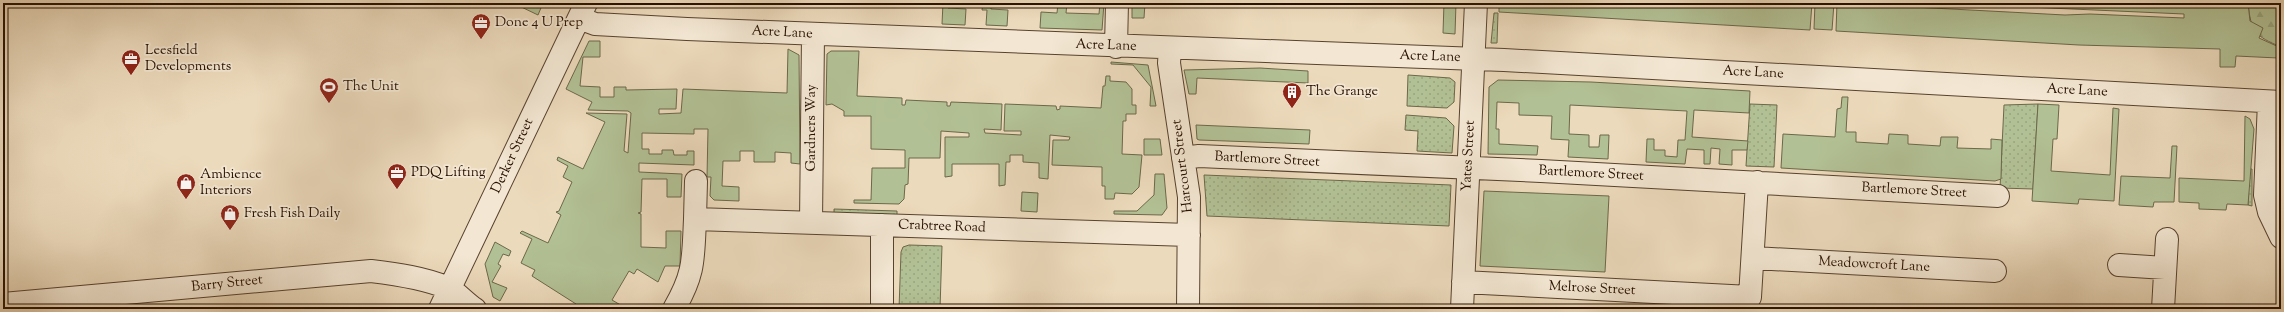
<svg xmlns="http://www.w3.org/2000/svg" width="2284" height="312" viewBox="0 0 2284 312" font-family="'Sorts Mill Goudy',serif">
<defs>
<pattern id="grass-dots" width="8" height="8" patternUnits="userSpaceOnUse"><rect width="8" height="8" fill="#b2c195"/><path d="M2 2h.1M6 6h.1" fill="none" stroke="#99a57f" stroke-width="1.8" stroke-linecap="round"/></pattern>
<pattern id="forest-firs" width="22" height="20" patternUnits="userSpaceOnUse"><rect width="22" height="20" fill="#b2c195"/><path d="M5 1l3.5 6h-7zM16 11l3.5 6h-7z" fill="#99a57f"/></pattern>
</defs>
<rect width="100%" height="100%" fill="#ecdabc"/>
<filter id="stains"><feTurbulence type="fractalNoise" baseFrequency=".005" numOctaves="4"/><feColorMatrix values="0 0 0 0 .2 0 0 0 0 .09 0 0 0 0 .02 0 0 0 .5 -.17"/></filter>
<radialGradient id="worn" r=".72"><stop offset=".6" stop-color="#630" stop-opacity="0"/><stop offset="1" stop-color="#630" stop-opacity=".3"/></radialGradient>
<path fill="url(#grass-dots)" stroke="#6c684a" d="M1494,13H1498L1497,43H1491Z
M1408,75L1450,78L1455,82L1454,102L1447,108L1407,106Z
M1750,104L1777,105L1774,167L1746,166Z
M2038,104L2033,189L2000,188L2004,105Z
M1406,115L1446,118L1454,126L1452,153L1417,151L1418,131L1405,130Z
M2249,169H2252V206L2248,205Z
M1204,175L1451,185L1449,226L1207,216Z
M834,209L897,211V216L834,214Z
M909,245L942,246L940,309H899L901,252L903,247Z"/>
<path fill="url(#forest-firs)" stroke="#6c684a" d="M2248,3H2281V47C2255,36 2251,32 2248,3Z"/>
<path fill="#b2c195" stroke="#6c684a" d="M513,3H532L539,6L543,3L538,15Z
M943,3H948V8L966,9L965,25L942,24Z
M983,3H991V9L1008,10L1007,26L986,25L987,10H982Z
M1058,3H1067L1066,13L1099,14L1100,3H1104L1102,30L1040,28L1041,12L1057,13Z
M1132,3H1145L1144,18H1132Z
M1444,3H1456L1455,34L1443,33Z
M1499,3H1812L1810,30L1499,12Z
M1815,3H1834L1832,30L1814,29Z
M1837,3L2065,15L2090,14L2184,18V14L1938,3H2248L2250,21L2263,28L2259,38L2281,48V70H2278V58L2236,56L2235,67H2220V49L2079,45L1836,31Z
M589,41H600V57H583L580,86L600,87V97H614V87H626V90L677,89L676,109H659V114L681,113L683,89L787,93L788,49L799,55L800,164L791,163V153L775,152V162H754V151H740V161H723L722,186L739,187V201L714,200L710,196L711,177H707L708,129H694V134L642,133V149H649V154H662V150H673L674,155H687V151H694V165L639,163V172L682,174L681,197H667V179H642L641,212L638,213L641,214V247L666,248V231H681L680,266H665L658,282L637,269L634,274L629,271L612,300L624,307L623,309H576L574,308L576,304L532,276L535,270L521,263L532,239L520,233L522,231L548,243L561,215L556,212L559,211L572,182L563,177L568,166L557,160L558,157L583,169L605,122L586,113L627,114L624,151L628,153L631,113L628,111L588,110L592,102L566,89Z
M831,51H859L857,96L902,98V105H905L906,100L947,102V106H950L951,102L1002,104L1001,130L984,129L985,133L1021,135V131H1004L1005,104L1056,106L1057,110L1060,109V106L1101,108L1103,86H1105L1106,76H1110V81L1126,82L1132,89V105H1136V114H1126V121H1123L1122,154L1142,155L1139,187L1132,194L1115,193L1114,199H1105V186H1102V167L1052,165L1053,140H1069L1070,137L1050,135L1048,179L1039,178V163L1023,162V155H1010V162H1006L1005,185L999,186V164H952V176L945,177V137H969V133L941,131L940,158H909L908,184L905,185L904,199L899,204L854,203V200H871L872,168H905V150L871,149V116H844V111L832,104L826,105L827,54Z
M1111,62L1148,65L1156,106H1150L1151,87L1133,65L1111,64Z
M1260,68L1308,71V83L1197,78L1196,94H1189L1184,70Z
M1498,80L1591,82L1750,91L1749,113L1694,110L1692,137L1748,141L1747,150H1732V165L1719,164L1720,149L1711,148L1710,164H1704V150L1687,149L1685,164L1646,162L1647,139H1654V150H1665V156L1677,157L1678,140H1685L1687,111L1570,105L1569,134L1589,135V147H1599L1600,135H1609L1608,159L1568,157L1569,140L1551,139L1552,116L1519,115V103L1497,102L1496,129H1499V144L1538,146L1537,155L1488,154L1489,87Z
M1842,97H1848L1846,132H1856V142L1888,144L1889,134L1908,135V144L1940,146L1941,137H1958L1957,148L1991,149V139L2002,140L2001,179L1995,181L1781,168L1783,134L1835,137L1837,109L1841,108Z
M2038,104L2059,105L2057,139H2053L2051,171L2110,175L2113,108L2119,109L2114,201L2079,199L2078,204L2032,201Z
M2245,116L2250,119L2254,129L2248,205L2227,204L2226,210L2199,209V203L2179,202V178L2244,181Z
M1196,125L1310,130L1309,144L1199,140L1197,139Z
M1144,139H1160L1162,155H1144Z
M2172,146H2177L2174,202H2154L2153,207L2119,205L2121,176L2170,178Z
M1155,174H1164L1167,208L1162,215L1114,214V211H1137L1154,195Z
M1484,191L1609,196L1605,272L1480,266Z
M1022,192L1038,193L1037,212L1021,211Z
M495,242L511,251L509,256L503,254L498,264L501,266L492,282L507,288L500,301L493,297L485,264Z"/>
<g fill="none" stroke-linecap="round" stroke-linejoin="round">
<g stroke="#58422f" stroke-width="24">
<path id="minor" d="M579,18L595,24L687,29L1504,60L2281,102
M1116,47L1117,3
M1170,48L1169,63L1189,197L1188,309
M2269,102L2265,195L2269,212L2281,237
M1183,158L1199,156L1541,171L1998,196
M695,219L696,181
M811,222L813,35
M1754,258L1995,271
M2119,265L2165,268
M1463,282L1750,297L1757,182
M3,304L371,271C396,274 425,278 448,288C454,290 467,304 475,309
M440,309L586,3
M674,309C695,273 693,259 695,219L1189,235
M882,309V225
M1462,309L1476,3
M2163,309L2167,239"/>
</g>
<use href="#minor" stroke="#f3e7d3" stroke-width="22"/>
</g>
<defs>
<g id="office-pin" transform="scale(1)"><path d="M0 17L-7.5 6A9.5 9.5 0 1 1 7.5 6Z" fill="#8f2418" stroke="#f3e7d3"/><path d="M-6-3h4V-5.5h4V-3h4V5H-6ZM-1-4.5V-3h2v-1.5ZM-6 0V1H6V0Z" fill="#fff"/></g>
<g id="stadium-pin" transform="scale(1)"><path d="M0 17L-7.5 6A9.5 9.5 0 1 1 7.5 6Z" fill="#8f2418" stroke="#f3e7d3"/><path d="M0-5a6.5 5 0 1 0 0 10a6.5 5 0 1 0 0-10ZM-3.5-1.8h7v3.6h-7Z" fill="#fff"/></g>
<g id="building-pin" transform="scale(1)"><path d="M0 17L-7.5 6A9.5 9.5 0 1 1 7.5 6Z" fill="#8f2418" stroke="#f3e7d3"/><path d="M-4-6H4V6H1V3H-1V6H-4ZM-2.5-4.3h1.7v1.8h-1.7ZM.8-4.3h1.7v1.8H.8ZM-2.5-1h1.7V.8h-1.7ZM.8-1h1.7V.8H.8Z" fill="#fff"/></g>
<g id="shop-pin" transform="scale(1)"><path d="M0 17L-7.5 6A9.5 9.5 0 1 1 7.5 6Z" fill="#8f2418" stroke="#f3e7d3"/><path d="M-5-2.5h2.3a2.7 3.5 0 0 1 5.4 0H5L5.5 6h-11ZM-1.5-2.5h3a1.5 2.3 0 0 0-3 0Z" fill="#fff"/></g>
</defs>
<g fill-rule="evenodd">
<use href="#office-pin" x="481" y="23"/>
<use href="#office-pin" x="131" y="59"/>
<use href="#stadium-pin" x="329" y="87"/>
<use href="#building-pin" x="1292" y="92"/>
<use href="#office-pin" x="397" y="173"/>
<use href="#shop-pin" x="186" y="183"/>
<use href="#shop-pin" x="230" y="214"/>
</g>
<g text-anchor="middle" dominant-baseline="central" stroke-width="3.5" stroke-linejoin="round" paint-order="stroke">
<g font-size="14" fill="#271000" stroke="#f3e7d3" text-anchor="start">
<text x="495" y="23">Done 4 U Prep</text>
<text x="145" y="51">Leesfield<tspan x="145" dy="16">Developments</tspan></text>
<text x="343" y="87">The Unit</text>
<text x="1306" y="92">The Grange</text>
<text x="411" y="173">PDQ Lifting</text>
<text x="200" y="175">Ambience<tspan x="200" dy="16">Interiors</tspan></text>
<text x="244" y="214">Fresh Fish Daily</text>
</g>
<g font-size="14" fill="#271000" stroke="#f3e7d3">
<text transform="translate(782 33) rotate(3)">Acre Lane</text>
<text transform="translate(1106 46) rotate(2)">Acre Lane</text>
<text transform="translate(1430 57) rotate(2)">Acre Lane</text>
<text transform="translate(1753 73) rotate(3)">Acre Lane</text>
<text transform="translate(2077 91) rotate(3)">Acre Lane</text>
<text transform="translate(812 128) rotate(-90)">Gardners Way</text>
<text transform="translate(513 156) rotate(-65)">Derker Street</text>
<text transform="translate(1469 156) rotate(-87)">Yates Street</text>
<text transform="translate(1267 160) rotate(3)">Bartlemore Street</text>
<text transform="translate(1183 166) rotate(-97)">Harcourt Street</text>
<text transform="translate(1591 174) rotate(3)">Bartlemore Street</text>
<text transform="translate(1914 191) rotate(3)">Bartlemore Street</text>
<text transform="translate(942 227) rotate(2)">Crabtree Road</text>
<text transform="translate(1874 265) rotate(3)">Meadowcroft Lane</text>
<text transform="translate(227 284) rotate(-6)">Barry Street</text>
<text transform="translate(1592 289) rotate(3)">Melrose Street</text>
</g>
</g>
<rect width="2284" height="312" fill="none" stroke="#ecdabc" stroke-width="16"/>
<rect x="4" y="4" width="2276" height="304" fill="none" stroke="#271000" stroke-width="2"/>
<rect x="8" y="8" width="2268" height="296" fill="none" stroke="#271000"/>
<rect width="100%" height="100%" filter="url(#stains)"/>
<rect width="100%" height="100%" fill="url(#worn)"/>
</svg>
